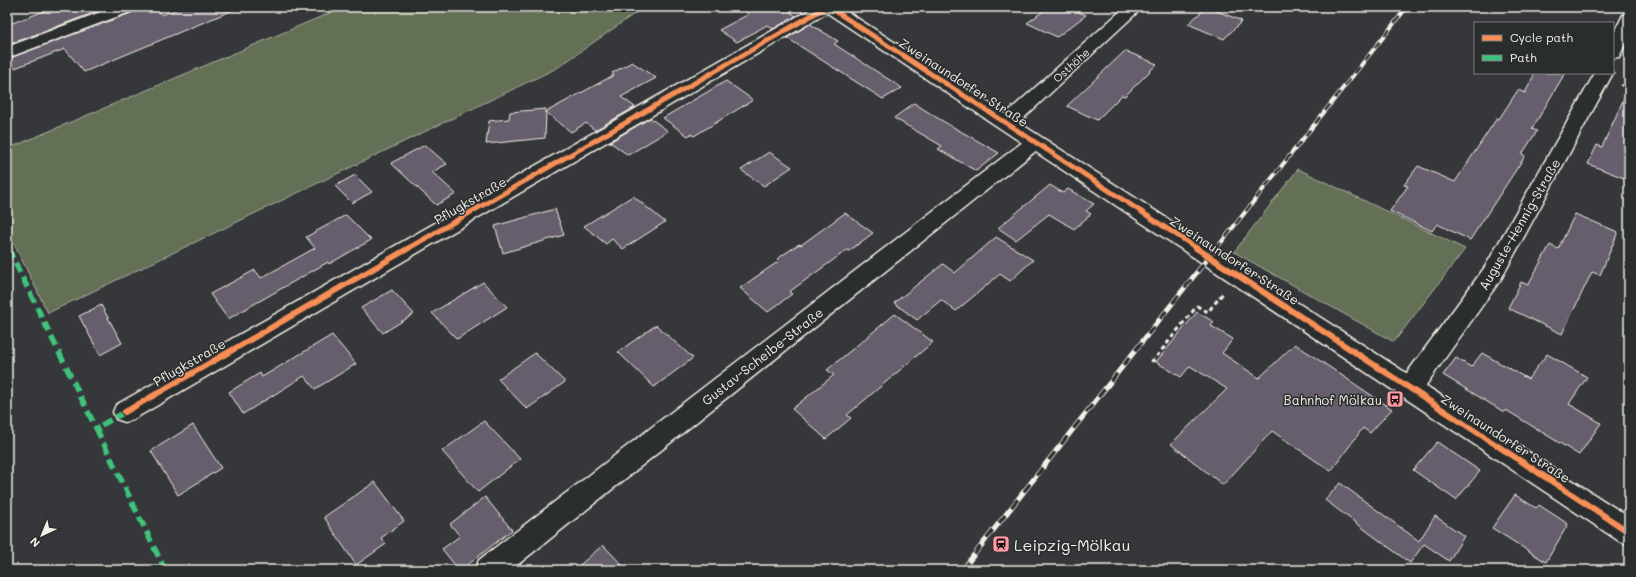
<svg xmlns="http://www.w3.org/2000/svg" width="1636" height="577" viewBox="0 0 1636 577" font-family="Mali,sans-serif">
<rect width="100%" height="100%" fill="#36373b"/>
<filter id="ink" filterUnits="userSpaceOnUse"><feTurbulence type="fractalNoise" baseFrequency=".025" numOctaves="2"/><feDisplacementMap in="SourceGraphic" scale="8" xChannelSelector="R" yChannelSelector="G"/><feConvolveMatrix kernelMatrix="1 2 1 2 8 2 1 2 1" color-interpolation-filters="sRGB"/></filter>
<g filter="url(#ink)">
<path fill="#636f56" stroke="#acb09f" d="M344,7H644L557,68L48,313L7,230V149Z
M1298,169L1465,249L1394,342L1234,252Z"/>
<path fill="#665d6d" stroke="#f4f1e8" d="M55,7H99L101,10L7,45V25Z
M147,7H154L162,15L182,7L238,8L84,72L65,49L7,71V59Z
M739,7H800L790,12L796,16L773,29L767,25L737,42L719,30L749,14Z
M1049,7H1067L1086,15L1057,37L1027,23Z
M1207,7L1242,21L1224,39L1188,24Z
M810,24L838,41L834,44L902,88L883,99L787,38Z
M1125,51L1157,64L1125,96L1122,95L1097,120L1067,106Z
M632,62L656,78L621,97L635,107L595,130L586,123L571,132L546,112L545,138L486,144L489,121L509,119L510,112L546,109V112L614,75L612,73Z
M1535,73H1565L1532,129L1537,131L1522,154L1525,156L1470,240L1437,224L1432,231L1390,211L1408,186L1404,185L1418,166L1455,182L1497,118L1499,119L1518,90L1525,93Z
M726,81L753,100L694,136L691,134L688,136L663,118Z
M1629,87V180L1588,164L1597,145L1602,147Z
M914,103L939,119L999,153L976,171L938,149L942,146L894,118Z
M650,118L668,131L628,155L610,142Z
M425,145L447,164L432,172L456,194L436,205L391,163Z
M769,152L792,167L764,186L741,170Z
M355,175L372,192L352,203L335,186Z
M1050,185L1063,193L1068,189L1094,204L1086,211L1091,214L1074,229L1049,214L1016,240L998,228Z
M633,196L665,222L623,249L612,239L606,244L584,226Z
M555,209L564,235L503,253L495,226Z
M845,213L873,233L849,251L847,250L789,292L792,294L768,312L740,288L779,261L777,259L799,244L801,245Z
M1575,214L1618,232L1600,275L1592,272L1562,334L1508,308L1521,282L1528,285L1550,245L1558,249Z
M346,215L371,240L329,264L328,262L228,319L210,294L255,270L261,278L315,248L306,237Z
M996,237L1033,260L1010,281L1000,274L956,311L941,300L917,320L894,303L943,264L955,273Z
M483,282L507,307L457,339L432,313Z
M392,290L414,314L383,333L361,308Z
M101,305L122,343L100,355L79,316Z
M1197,312L1214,322L1211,326L1233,339L1222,353L1259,378L1295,344L1392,409L1370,433L1363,428L1331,471L1272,431L1223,485L1171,444L1227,389L1190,366L1181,377L1156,362Z
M895,314L933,342L847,415L851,418L826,439L792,409L834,375L827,370Z
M656,325L693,358L654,387L618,352Z
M332,335L356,364L315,389L304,376L243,414L229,392L260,373L262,377Z
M535,353L565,382L527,409L498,379Z
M1482,353L1528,379L1547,354L1587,377L1569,404L1601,423L1579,455L1506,410L1504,412L1443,375L1456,358L1471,367Z
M484,421L520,459L478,492L442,451Z
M193,425L221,468L178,495L151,451Z
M1437,442L1480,471L1456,500L1413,470Z
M375,482L404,521L381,538L386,544L356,565L324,517Z
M1340,483L1419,541L1435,516L1464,536L1449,561L1424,544L1410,563L1325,500Z
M1515,495L1536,508L1539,505L1568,524L1546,562L1492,528Z
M485,497L512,530L461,570H459L442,549L460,536L450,524Z
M603,545L627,570H574Z"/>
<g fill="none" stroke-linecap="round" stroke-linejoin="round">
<g stroke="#f4f1e8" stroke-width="3">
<path id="minor" d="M114,7H137L135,10L7,58V47Z
M814,7H834L832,10L134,419L125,422L116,419L113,412L116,405Z
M1125,7H1143L1014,127L1007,129L1000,127L998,123L1000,119Z
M1629,13V36L1619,57L1613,58V35L1623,15Z
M1595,73H1613L1501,279L1419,395L1410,398L1401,395L1398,388L1401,381L1485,267Z
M1035,136L1042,138L1044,142L1042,146L511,570H475L479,560L1028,138Z"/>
</g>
<g stroke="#f4f1e8" stroke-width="3">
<path id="tertiary" d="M821,7H840L1629,517V545L1619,541L823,10Z"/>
</g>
<path stroke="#f4f1e8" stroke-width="2" stroke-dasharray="3.5 2.5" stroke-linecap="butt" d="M1621,85L1629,88"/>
<path stroke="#f4f1e8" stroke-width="3" stroke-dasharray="4.5 3.5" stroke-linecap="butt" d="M1151,360L1153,361L1197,306L1208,312L1223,293"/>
<use href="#minor" fill="#2a2d2e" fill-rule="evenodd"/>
<use href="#tertiary" fill="#2a2d2e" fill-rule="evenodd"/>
<g stroke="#f4f1e8" stroke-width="4">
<path id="rail-far1" d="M1216,249L1407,7"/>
</g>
<g stroke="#f4f1e8" stroke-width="5">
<path id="rail" d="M962,570L1216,248"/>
</g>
<use href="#rail-far1" stroke="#2a2d2e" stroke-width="2.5" stroke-dasharray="8" stroke-linecap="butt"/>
<use href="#rail" stroke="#2a2d2e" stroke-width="3.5" stroke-dasharray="10" stroke-linecap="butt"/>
<path stroke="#40c37c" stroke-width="4" stroke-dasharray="8 4" stroke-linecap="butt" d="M7,247L8,249"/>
<path stroke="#40c37c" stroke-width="5.5" stroke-dasharray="11 5.5" stroke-linecap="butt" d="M8,248L96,428
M125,412L96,428L165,570"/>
<g stroke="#2a2d2e" stroke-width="7">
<path id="cycleway-far1" d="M829,7L1198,249
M407,249L826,7"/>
</g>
<g stroke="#2a2d2e" stroke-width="9">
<path id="cycleway" d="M1196,248L1629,532
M125,412L409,248"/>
</g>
<use href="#cycleway-far1" stroke="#f78f57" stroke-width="5"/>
<use href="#cycleway" stroke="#f78f57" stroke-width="6"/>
</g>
</g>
<defs>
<g id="bus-square" transform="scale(0.9)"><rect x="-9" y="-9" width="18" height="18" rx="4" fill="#ff9aa2" stroke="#2a2d2e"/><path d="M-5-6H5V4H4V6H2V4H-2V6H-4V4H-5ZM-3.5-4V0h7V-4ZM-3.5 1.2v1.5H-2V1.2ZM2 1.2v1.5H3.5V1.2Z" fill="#111"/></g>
<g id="station-square" transform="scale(0.9)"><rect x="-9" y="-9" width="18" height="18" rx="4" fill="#ff9aa2" stroke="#2a2d2e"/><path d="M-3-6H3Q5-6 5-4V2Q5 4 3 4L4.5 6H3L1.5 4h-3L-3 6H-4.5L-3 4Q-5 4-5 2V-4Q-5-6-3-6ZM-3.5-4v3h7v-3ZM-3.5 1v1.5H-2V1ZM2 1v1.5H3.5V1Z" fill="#111"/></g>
</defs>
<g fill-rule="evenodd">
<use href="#bus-square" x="1395" y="399"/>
<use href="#station-square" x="1001" y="544"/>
</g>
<g text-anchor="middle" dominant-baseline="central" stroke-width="3" stroke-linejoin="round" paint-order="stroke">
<g font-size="11" fill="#f4f1e8" stroke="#2a2d2e">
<text transform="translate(1071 65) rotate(-42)">Osthöhe</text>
</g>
<g font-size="13" fill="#f4f1e8" stroke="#2a2d2e">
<text transform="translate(964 82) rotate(33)">Zweinaundorfer Straße</text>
<text transform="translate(470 200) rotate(-30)">Pflugkstraße</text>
<text transform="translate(1519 224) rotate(-60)">Auguste-Hennig-Straße</text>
<text transform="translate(1235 260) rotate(33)">Zweinaundorfer Straße</text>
<text transform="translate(762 356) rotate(-38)">Gustav-Scheibe-Straße</text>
<text transform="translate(189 362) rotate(-30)">Pflugkstraße</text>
<text transform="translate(1506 438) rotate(33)">Zweinaundorfer Straße</text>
</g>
<g font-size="13" fill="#f4f1e8" stroke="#2a2d2e" text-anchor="end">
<text x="1382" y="399">Bahnhof Mölkau</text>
</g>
<g font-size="16" fill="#f4f1e8" stroke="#2a2d2e" text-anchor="start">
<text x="1014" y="544">Leipzig-Mölkau</text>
</g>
</g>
<rect width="1636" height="577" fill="none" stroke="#2a2d2e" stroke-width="24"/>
<rect x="12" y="12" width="1612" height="553" fill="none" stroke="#f4f1e8" stroke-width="1.5" filter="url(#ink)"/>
<rect x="1474" y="22" width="140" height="52" fill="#2a2d2e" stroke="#7b7b78"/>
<rect x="1482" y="35" width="20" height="6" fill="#f78f57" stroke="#7b7b78"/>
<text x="1510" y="42" font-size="12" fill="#f4f1e8">Cycle path</text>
<rect x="1482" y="55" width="20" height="6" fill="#40c37c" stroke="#7b7b78"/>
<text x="1510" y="62" font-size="12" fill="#f4f1e8">Path</text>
<g transform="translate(42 535) rotate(224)" stroke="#2a2d2e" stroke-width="3" paint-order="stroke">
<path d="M0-3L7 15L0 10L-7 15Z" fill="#f4f1e8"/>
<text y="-6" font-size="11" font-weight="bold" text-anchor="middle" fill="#f4f1e8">N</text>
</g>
</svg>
